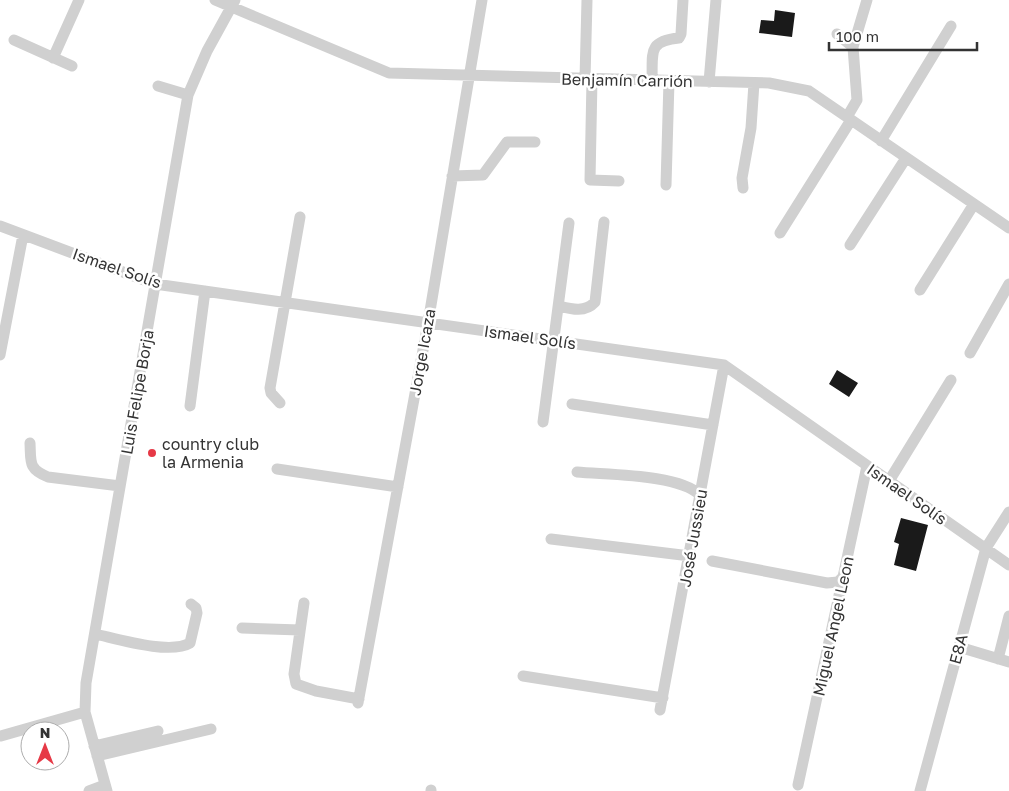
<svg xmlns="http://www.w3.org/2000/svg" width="1009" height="791" viewBox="0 0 1009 791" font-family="'Golos Text',sans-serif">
<rect width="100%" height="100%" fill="#fff"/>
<path fill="#1a1a1a" d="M775,10L795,13L792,37L759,33L761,20L774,21Z
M837,370L858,383L849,397L829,384Z
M901,518L928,525L916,571L894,565L899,544L894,542Z"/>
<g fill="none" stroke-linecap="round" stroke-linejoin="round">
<path stroke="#d0d0d0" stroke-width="11" d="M215,0L389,73L769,83L809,91L1009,228
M837,34L853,47
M14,40L72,66
M53,58L79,0
M585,79L587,0
M592,79L590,180L619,181
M652,80C653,53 647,41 679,38L681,34L683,0
M709,82L716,0
M158,86L188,95
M847,117L857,100L853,47L867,0
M881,141L951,26
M452,176L483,175L507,142H535
M666,185L669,81
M743,188L742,178L751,128L754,83
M0,226L155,284L724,365L1009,565
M780,233L851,120
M850,245L906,158
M920,290L974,204
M559,306C571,309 585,313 595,302L604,222
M970,353L1009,284
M0,355L23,235
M280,403L271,393L270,388L300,217
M572,404L713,425
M190,406L205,291
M543,422L569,223
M30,443C31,462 28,469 48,477L120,486
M277,469L398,487
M577,472C608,475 679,474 700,495
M889,481L951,380
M551,539L690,556
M712,561L827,583L838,582L843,577
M304,603L294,674L296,684L316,691L359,699
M242,628L300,630
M95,634C118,639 170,655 190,643L197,613L196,608L191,604
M959,647L1009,662
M998,659L1009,616
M523,676L663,698
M358,703L428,323L482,0
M660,710L724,365
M1,736L85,712
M94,746L158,731
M97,756L211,729
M798,785L867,466
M431,790V791
M89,791L105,785
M107,791L85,712L86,683L188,95L207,51L235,0
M920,791L986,548L1009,512"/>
</g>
<circle fill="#e63946" stroke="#fff" stroke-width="2" cx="152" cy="453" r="5"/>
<g text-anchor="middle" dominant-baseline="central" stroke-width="5" stroke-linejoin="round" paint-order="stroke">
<g font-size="16" fill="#333" stroke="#fff">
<text transform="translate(627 80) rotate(1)">Benjamín Carrión</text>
<text transform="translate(117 268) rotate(19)">Ismael Solís</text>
<text transform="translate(530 337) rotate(8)">Ismael Solís</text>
<text transform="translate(422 352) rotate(-80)">Jorge Icaza</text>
<text transform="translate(137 392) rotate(-80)">Luis Felipe Borja</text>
<text transform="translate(907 494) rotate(35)">Ismael Solís</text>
<text transform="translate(693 538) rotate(-80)">José Jussieu</text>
<text transform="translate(833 626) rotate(-78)">Miguel Angel Leon</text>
<text transform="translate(958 649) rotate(-75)">E8A</text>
</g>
<g font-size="16" fill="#333" stroke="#fff" text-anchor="start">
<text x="162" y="444">country club<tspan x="162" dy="18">la Armenia</tspan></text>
</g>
</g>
<g transform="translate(45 746)"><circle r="24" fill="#ffffff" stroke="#adadad"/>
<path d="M0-4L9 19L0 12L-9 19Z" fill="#e63946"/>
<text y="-8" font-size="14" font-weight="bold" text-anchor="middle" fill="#333333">N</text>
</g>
<path d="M829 42v8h148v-8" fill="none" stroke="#333333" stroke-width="2.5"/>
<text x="836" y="42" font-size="15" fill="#333333" stroke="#ffffff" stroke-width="4" paint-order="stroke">100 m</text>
</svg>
